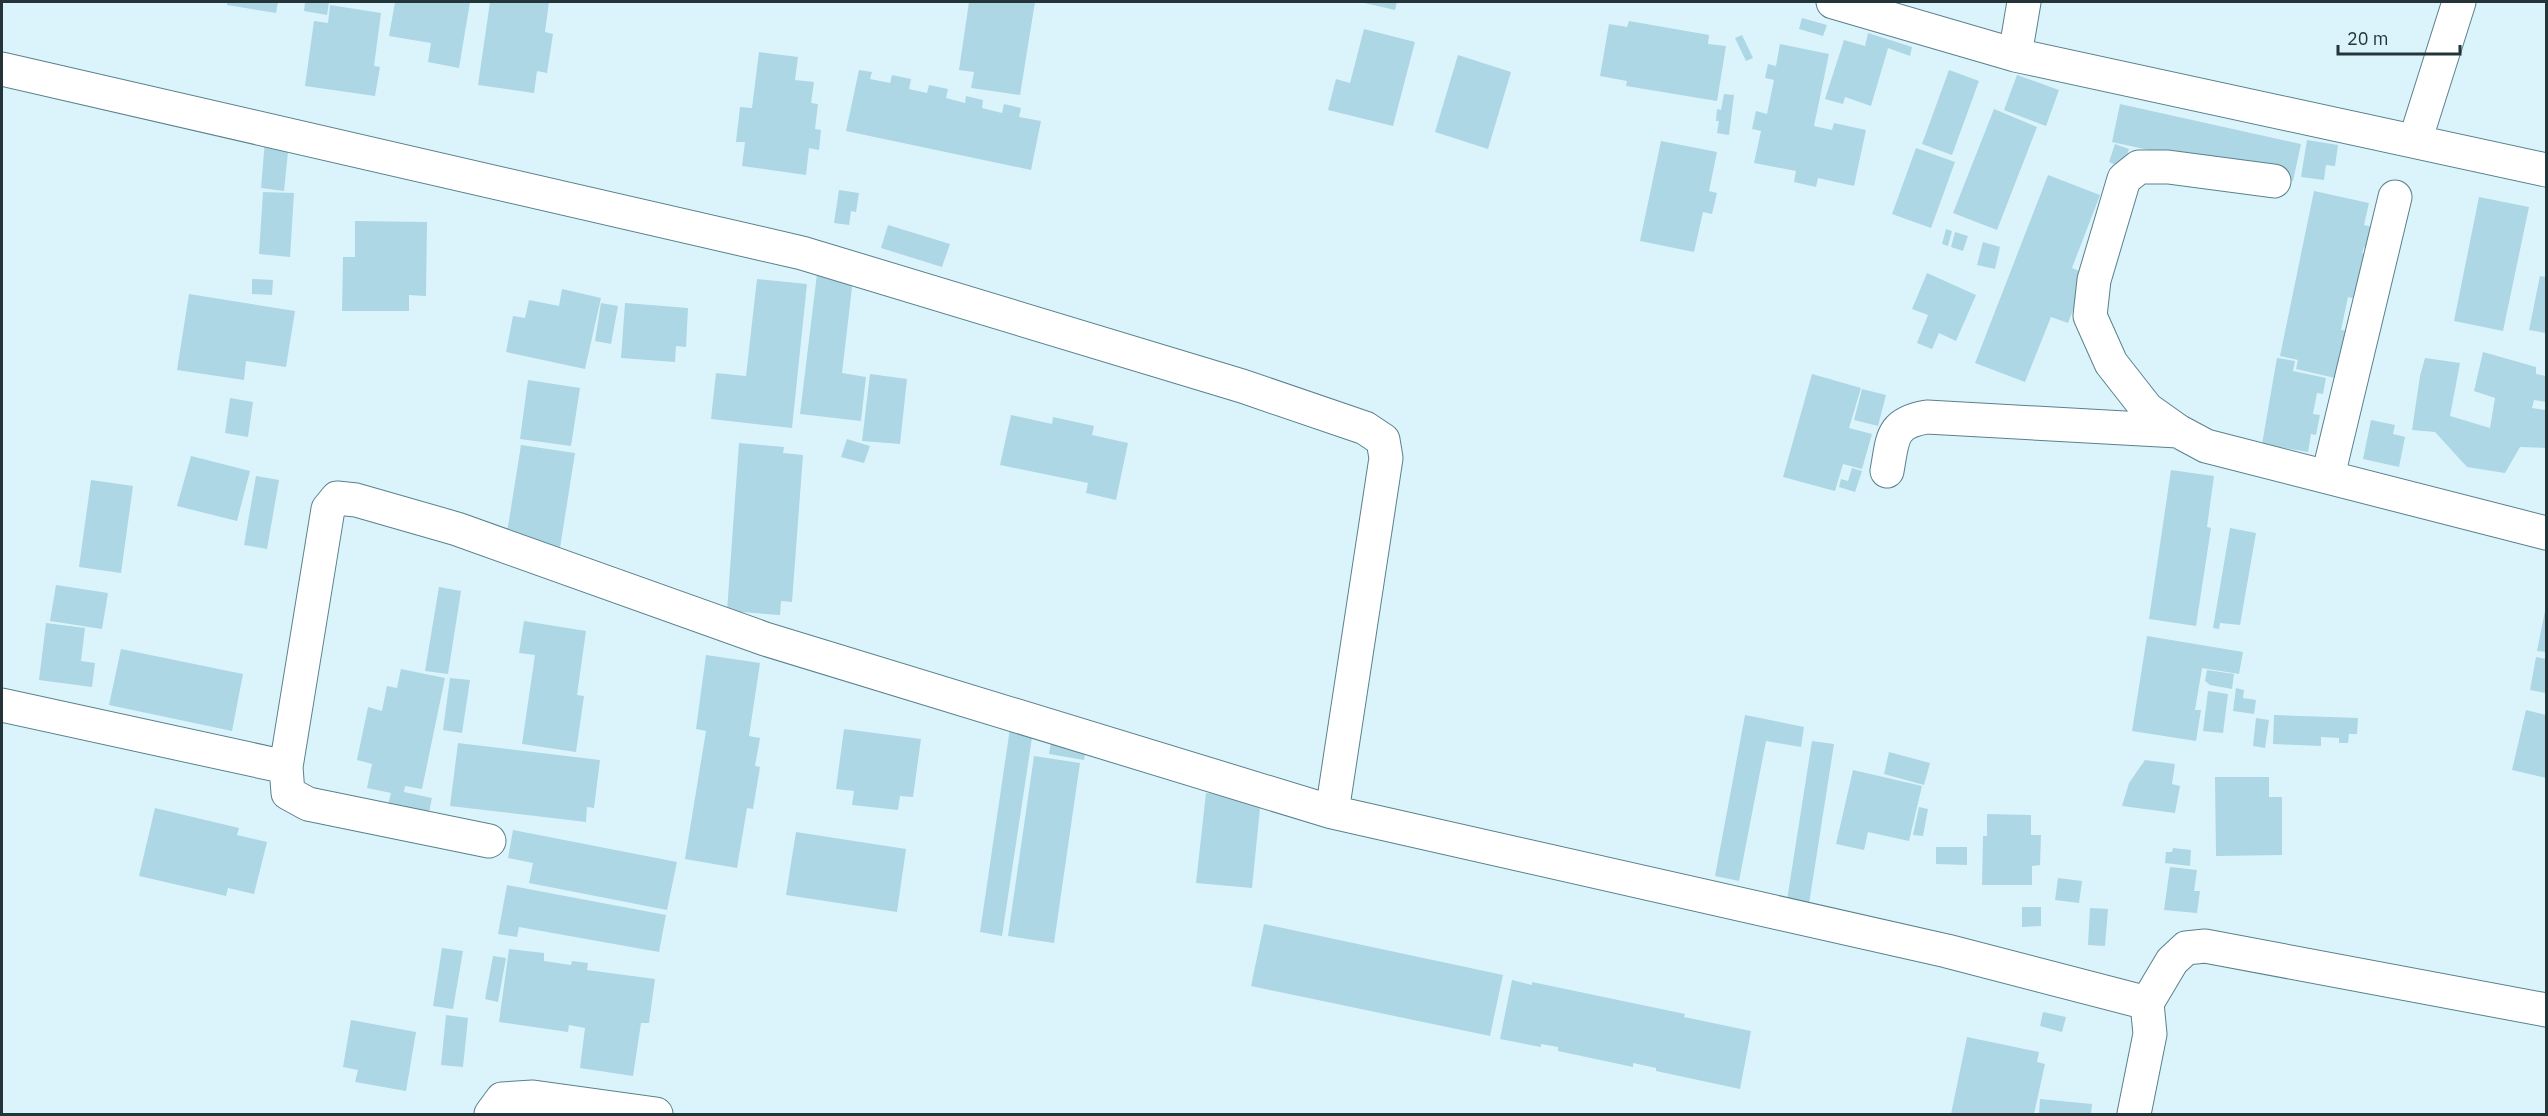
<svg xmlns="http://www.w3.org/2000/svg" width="2548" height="1116" viewBox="0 0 2548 1116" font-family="'IBM Plex Sans',sans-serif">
<rect width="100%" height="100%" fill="#dbf4fc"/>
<path fill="#add7e4" d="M227,2H278L276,13L227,5Z
M305,2H329L327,15L304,11Z
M395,2H470L459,68L428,62L431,43L389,36Z
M490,2H549L545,32L553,34L547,73L537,71L534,93L478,85Z
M969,2H1035L1020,95L971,88L974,72L959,70Z
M1360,2H1397L1395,10Z
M330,5L381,13L374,66L380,67L375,96L305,86L314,21L328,23Z
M1802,18L1827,25L1823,36L1799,29Z
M1629,21L1709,35L1708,44L1726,46L1717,101L1626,86L1627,81L1600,76L1609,24L1627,27Z
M1364,29L1415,42L1393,126L1328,110L1336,79L1350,83Z
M1868,33L1912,47L1910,56L1888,48L1871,106L1845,97L1843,104L1825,99L1844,40L1865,46Z
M1742,35L1753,58L1746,61L1735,38Z
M1780,44L1829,54L1814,126L1832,130L1834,123L1866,130L1854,186L1818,178L1816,187L1794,182L1796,171L1754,163L1761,131L1752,129L1756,111L1767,114L1774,80L1765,78L1768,64L1776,66Z
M759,52L798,57L795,80L814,82L811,103L818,104L815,129L821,130L819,150L809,148L806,175L742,166L745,142H736L740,107L752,108Z
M1458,55L1511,72L1488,149L1435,132Z
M859,70L872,72L870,79L890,83L892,75L911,79L909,89L927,93L929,85L948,89L946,98L965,103L966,96L983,100L982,108L1002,113L1004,104L1021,108L1019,117L1041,121L1031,170L846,131Z
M1949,70L1979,81L1952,155L1922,144Z
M2017,75L2059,90L2046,126L2004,110Z
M1724,94L1734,95L1729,135L1717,133L1719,121H1716L1717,109L1721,110Z
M2120,104L2301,144L2293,181L2112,142Z
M1994,109L2037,127L1997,230L1953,213Z
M265,140L289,142L284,191L261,188Z
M2307,140L2338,145L2335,166L2326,165L2324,180L2301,177Z
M1661,141L1717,152L1709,191L1717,193L1712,214L1703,212L1694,252L1640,241Z
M2115,144L2129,149L2122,168L2109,162Z
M1916,148L1955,162L1931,228L1892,214Z
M2048,175L2100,195L2072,268L2087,274L2068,323L2051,317L2025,382L1975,363Z
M839,190L859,193L856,212L851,211L849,225L834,223Z
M2314,191L2369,203L2364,225L2373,227L2369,248L2364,247L2362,253L2370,255L2360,300L2348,297L2341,330L2350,331L2345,353L2340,352L2338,362L2348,364L2344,380L2296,369L2298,360L2280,356Z
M263,192L294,193L290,257L259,254Z
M2479,197L2529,207L2503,331L2454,321Z
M355,221L427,222L426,296L409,295V311H342L343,257H355Z
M888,225L950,244L942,267L881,248Z
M1946,229L1952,231L1948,246L1942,244Z
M1955,232L1968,236L1963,251L1951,247Z
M1983,242L2000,247L1995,269L1977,265Z
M1927,273L1976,295L1956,341L1939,333L1932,349L1917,343L1928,315L1912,309Z
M817,274L853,279L842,373L866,377L861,421L800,414Z
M2540,276L2546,277V333L2529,330Z
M252,279L273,280L272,295L252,294Z
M757,279L807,284L792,428L711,419L716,373L746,376Z
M562,289L601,298L585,369L506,352L513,316L525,318L529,300L559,306Z
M189,294L295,311L286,367L246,361L244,380L177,370Z
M601,303L618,306L611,344L595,341Z
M625,303L688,308L686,347L676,346L675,362L621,358Z
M2483,352L2536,367V374L2546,376V402L2534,400L2532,408L2546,410V448L2520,447L2505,473L2467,467L2435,432L2412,430L2420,376L2425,358L2460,363L2450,416L2490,428L2495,398L2474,391Z
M2277,358L2295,361L2293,371L2326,378L2323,394L2317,393L2313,414L2320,415L2316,435L2311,434L2308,452L2262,444Z
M870,374L907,379L900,444L862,441Z
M1812,374L1861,388L1849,428L1872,434L1862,469L1843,464L1835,491L1783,477Z
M528,380L580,388L571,446L520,439Z
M1862,389L1886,395L1878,426L1854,420Z
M230,398L253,402L248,437L225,433Z
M1011,415L1052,424L1053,417L1094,426L1092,435L1128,443L1116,500L1086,493L1088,483L1000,465Z
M2371,420L2395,425L2393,434L2405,437L2399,467L2363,459Z
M847,439L870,446L864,463L841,457Z
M739,443L784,447L783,453L803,455L792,602L781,601L780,615L727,611Z
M521,445L575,453L560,548L506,539Z
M191,456L250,471L237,521L177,506Z
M1852,468L1862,471L1855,492L1839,487L1841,479L1848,481Z
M2171,470L2214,476L2207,527L2211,528L2196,626L2149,619Z
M256,476L279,480L267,549L244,545Z
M91,480L133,486L121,573L79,567Z
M2230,528L2256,533L2240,625L2220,623L2219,629L2213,628Z
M56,585L108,593L102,629L50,621Z
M439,587L461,591L448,674L425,671Z
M2545,611H2546V652L2537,651Z
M524,621L586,631L577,695L584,696L576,752L522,744L535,655L519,653Z
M46,623L85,628L81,661L95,663L92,687L39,680Z
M2147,636L2243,652L2239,674L2202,668L2195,710H2201L2196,741L2132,731Z
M121,649L243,674L232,731L109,705Z
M706,655L760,663L749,736L760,738L755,766L760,767L753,809L747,808L737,868L685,859L706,731L696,729Z
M2536,657L2546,659V693L2530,690Z
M401,669L445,678L422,789L405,786L404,792L432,798L427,822L386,813L391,793L367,788L372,764L357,760L368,707L382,711L387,686L397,688Z
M2207,670L2234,674L2232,689L2210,685L2205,681Z
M450,678L470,680L462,733L443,730Z
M2236,688L2244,690L2243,698L2256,700L2254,714L2233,711Z
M2208,691L2228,694L2223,733L2203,731Z
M2526,710L2546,715V778L2512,770Z
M1745,715L1804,727L1801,747L1766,741L1739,881L1715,876Z
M2274,715L2358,718L2357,734H2349L2348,743H2339V738L2321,737V746L2273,744Z
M2256,718L2269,720L2265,748L2253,746Z
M1010,728L1033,731L1002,936L980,932Z
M844,729L921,739L913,797L900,796L898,810L852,805L854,791L836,789Z
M1052,737L1087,743L1084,760L1049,754Z
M1812,741L1834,744L1809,904L1787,900Z
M458,743L600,760L594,808L587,807L586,822L450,806Z
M1889,752L1930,763L1924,785L1884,774Z
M1034,756L1080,763L1054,943L1008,936Z
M2145,760L2175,764L2172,784L2180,786L2175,813L2122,806L2129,783Z
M1853,770L1922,786L1909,841L1868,832L1864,850L1836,844Z
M2215,777H2269V797H2282V855L2216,856Z
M1206,793L1261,798L1252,888L1196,883Z
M1919,807L1928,809L1923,836L1913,835Z
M155,808L239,828L237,835L267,842L254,894L228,888L226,896L139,876Z
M1987,814L2031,815V835H2041L2040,865L2032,866V885H1982L1983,836H1987Z
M513,830L677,862L667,910L529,883L533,863L508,858Z
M796,832L906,849L897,912L786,895Z
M1936,847H1967V865L1936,864Z
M2173,848L2191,850L2190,866L2165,863L2166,852H2172Z
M2170,867L2197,870L2194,891H2200L2197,913L2164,910Z
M2058,878L2082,881L2079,903L2055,900Z
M507,885L666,915L659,952L519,927L517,937L498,934Z
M2022,907H2041V926L2022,927Z
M2090,908L2108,909L2105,946L2088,945Z
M1264,924L1503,975L1490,1036L1251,986Z
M442,948L463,951L453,1009L433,1006Z
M509,949L544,953V961L571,965L572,961L588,963L587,970L655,979L649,1023H641L633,1076L580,1068L585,1028L569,1025L568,1032L499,1022Z
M493,956L506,958L498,1002L485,999Z
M1512,980L1532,985V982L1685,1014L1684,1017L1751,1031L1740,1089L1656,1071V1068L1633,1063V1067L1558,1051V1047L1541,1044V1047L1500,1039Z
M2043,1012L2066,1017L2062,1032L2040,1026Z
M446,1015L468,1018L463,1067L441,1065Z
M351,1020L416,1032L406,1091L355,1082L358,1070L343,1067Z
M1967,1037L2039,1052L2037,1062L2045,1064L2034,1114H1951Z
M2040,1099L2092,1104L2091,1114H2039Z"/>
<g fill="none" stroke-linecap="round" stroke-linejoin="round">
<g stroke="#59818d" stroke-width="35">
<path id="minor" d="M1833,2L2015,55L2546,170
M2015,55L2024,2
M2,69L802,253L1242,386L1365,428L1383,440L1386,458L1332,812
M2415,141L2459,2
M2274,181L2168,167H2139L2124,179L2094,280L2090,316L2111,363L2147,409L2178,431L2206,446L2546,533
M1887,471C1893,439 1890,423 1927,417L2178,431
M2328,476L2395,197
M2,705L286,767L328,509L337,498L356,500L457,529L765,639L1332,812L1947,951L2147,1003L2150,1034L2134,1114
M286,767L288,793L308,804L489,841
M2147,1003L2172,961L2186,948L2205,946L2546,1010
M491,1114L502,1099L533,1097L656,1114"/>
</g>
<use href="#minor" stroke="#fff" stroke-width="33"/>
</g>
<rect width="2548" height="1116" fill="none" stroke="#24353a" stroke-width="6"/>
<path d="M2338 45v9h122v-9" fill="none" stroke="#24353a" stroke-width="3"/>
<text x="2347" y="45" font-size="18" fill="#24353a" stroke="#dbf4fc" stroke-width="4.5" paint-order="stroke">20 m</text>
</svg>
